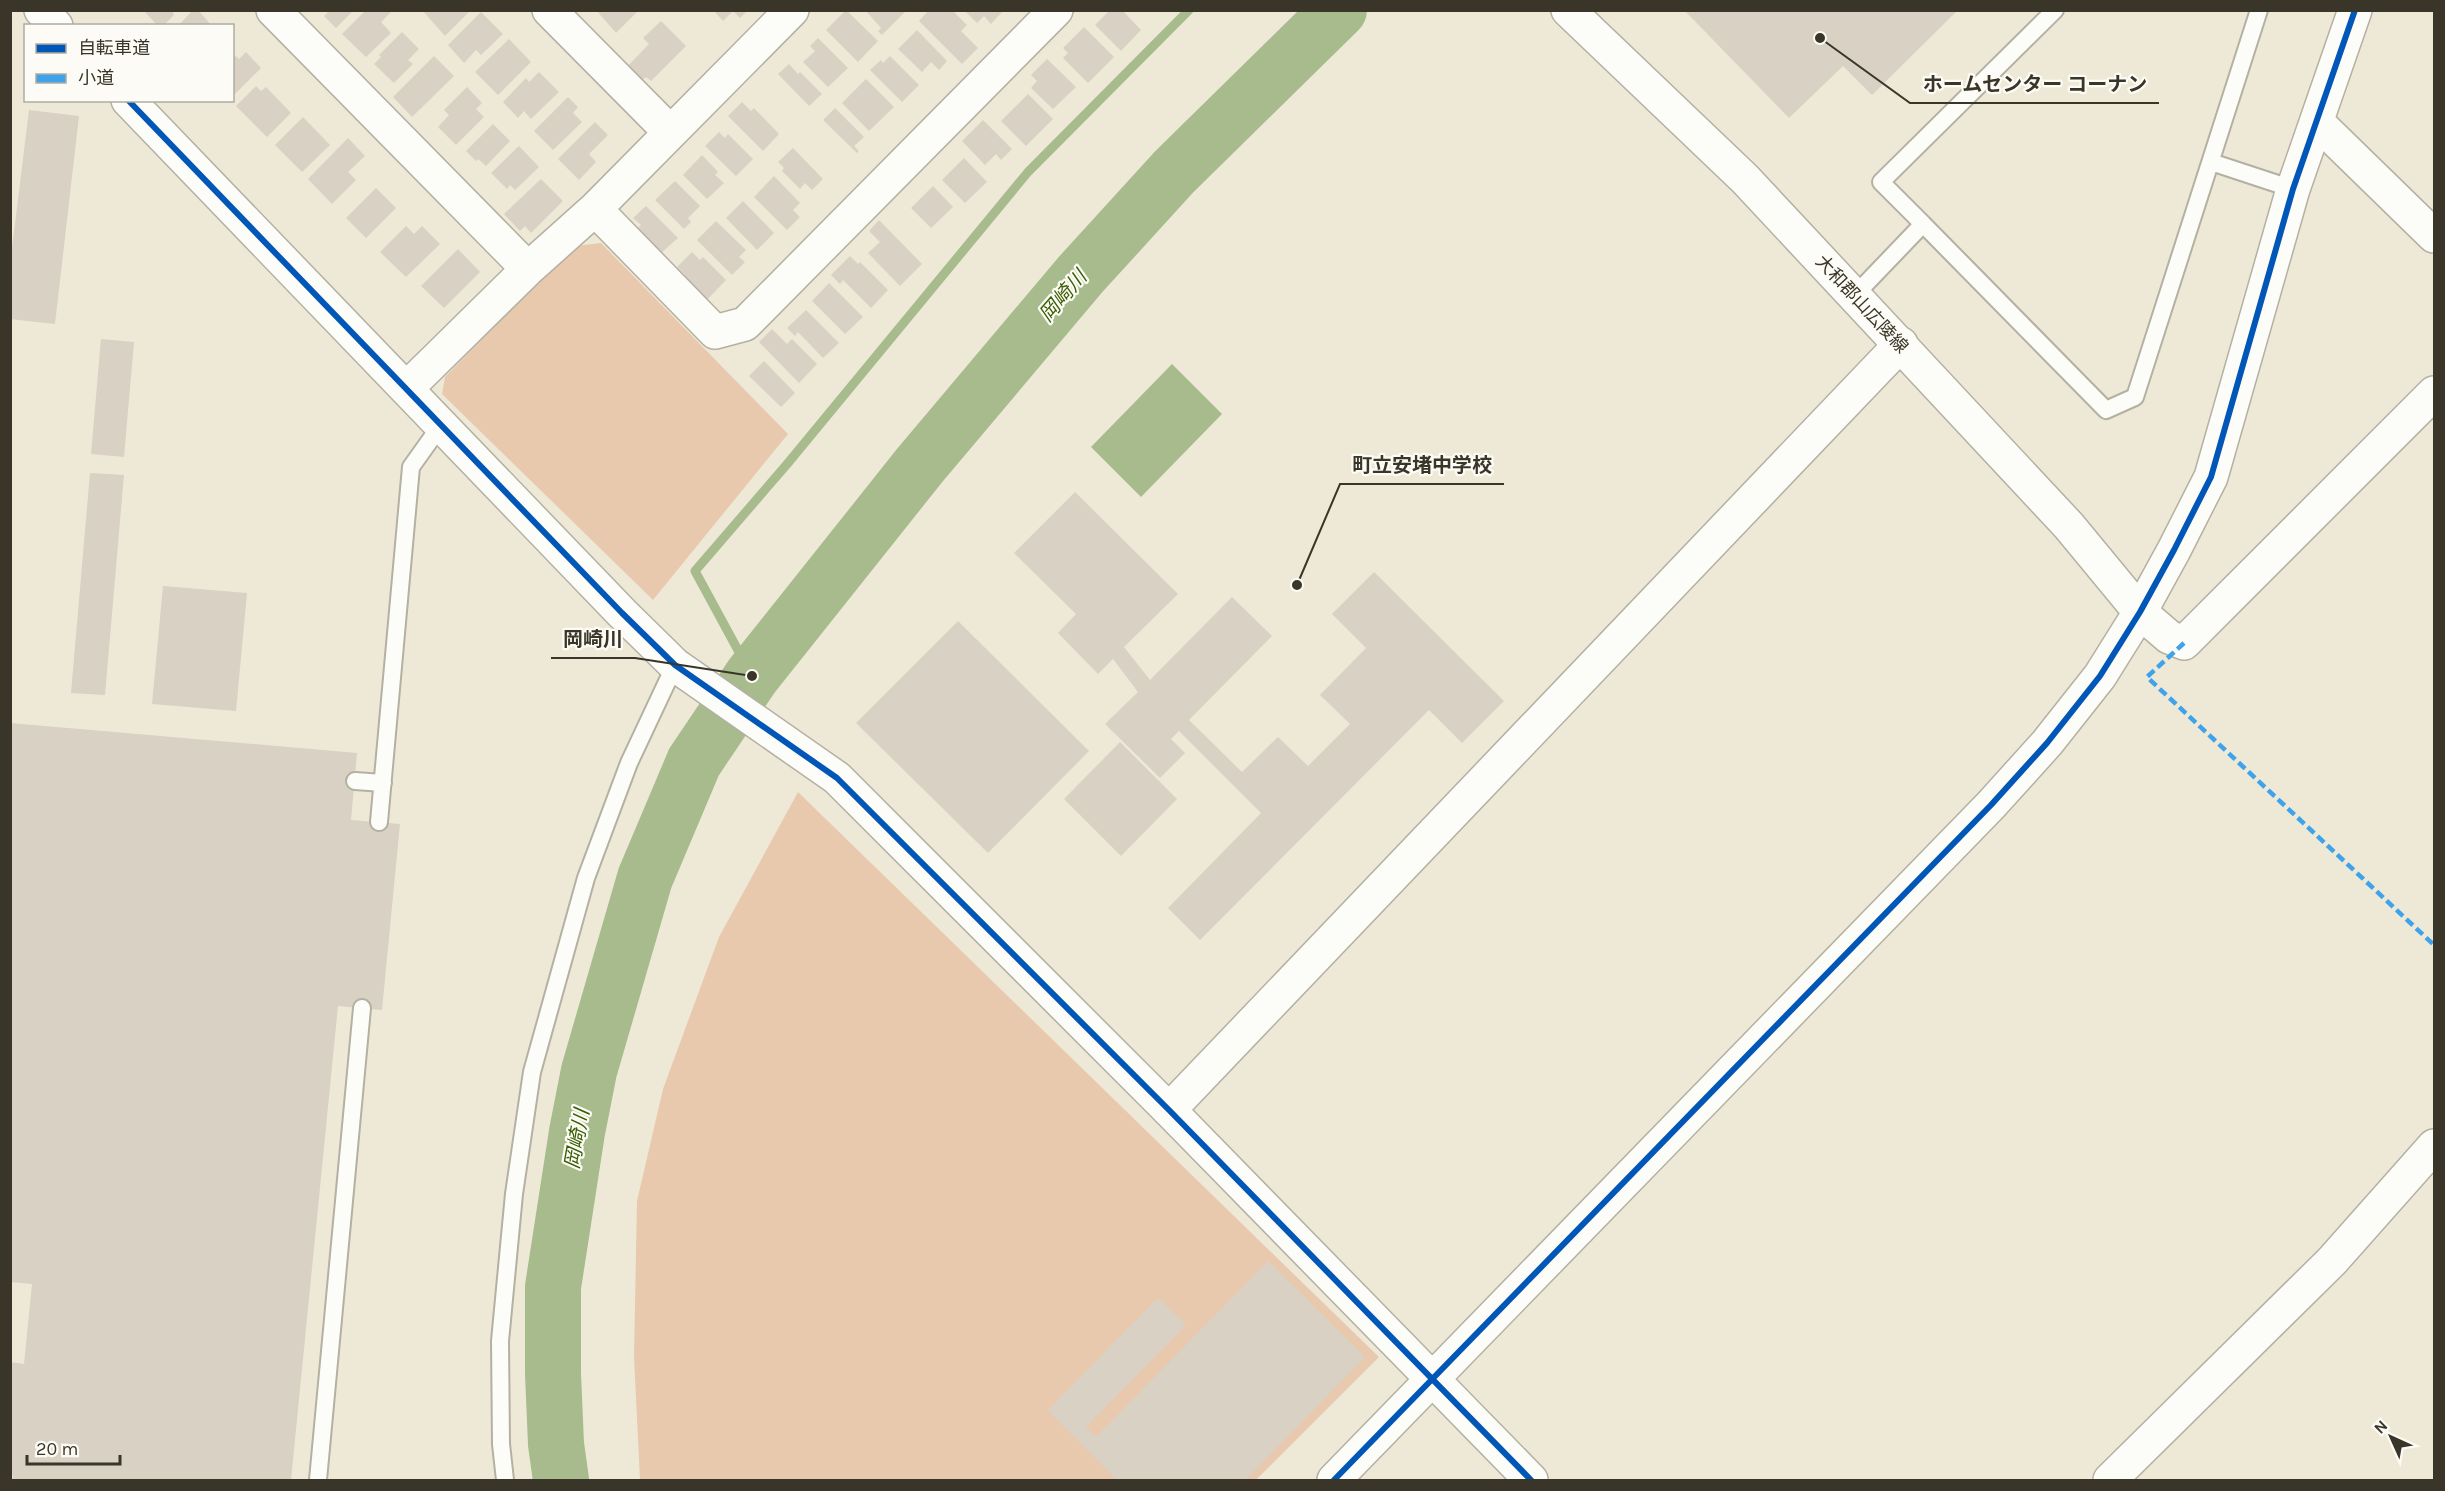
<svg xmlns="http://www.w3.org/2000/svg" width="2445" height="1491" viewBox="0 0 2445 1491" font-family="Karla,'Noto Sans JP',sans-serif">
<rect width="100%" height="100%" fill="#eee9d7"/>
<path fill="#e8c9ae" d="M601,243L788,434L653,600L442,394L445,377L574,246Z
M798,792L1379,1357L1256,1480H640L634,1357L637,1201L663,1089L719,937Z"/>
<path fill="#a7bb8d" d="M1172,364L1222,414L1141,497L1091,447Z"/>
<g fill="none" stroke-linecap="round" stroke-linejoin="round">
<path stroke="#a7bb8d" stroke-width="9" d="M752,676L695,571L788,463L1028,172L1189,10"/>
<path stroke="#a7bb8d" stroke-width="56" d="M561,1480L556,1444L553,1374V1287L577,1132L589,1071L645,878L694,762L752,676L920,465L1081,274L1174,172L1339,10"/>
</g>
<path fill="#d8d1c4" d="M143,10H172L174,15L163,26H158Z
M193,10H198L212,26H178Z
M330,10H354L336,28L324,16Z
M366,10H389L391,12L381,22L391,33L366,57L342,34Z
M422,10H471L445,36Z
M596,10H639L616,33Z
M713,10H748L740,18L733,11L723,21Z
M846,10L878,41L858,62L826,30Z
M865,10H903L905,12L882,35L878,31L881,28Z
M929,10H952L967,25L961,31L978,48L962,64L919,21Z
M964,10H1004L991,24L984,16L977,23Z
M1110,10H1122L1141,30L1121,51L1095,25Z
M1684,10H1958L1872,95L1843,66L1789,118Z
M481,12L503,34L481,55L476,50L464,63L448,45Z
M661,21L686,46L651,81L646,77L639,83L625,69L649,44L643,38Z
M1084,27L1114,57L1088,83L1063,58L1068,53L1063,48Z
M917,30L947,61L939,70L931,62L922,72L898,49Z
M402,32L419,49L408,60L413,64L394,83L374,64L381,57L379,55Z
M818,38L848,68L828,87L803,62L815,51L810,46Z
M509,39L531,62L498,95L475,72Z
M246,52L261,68L235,94L232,91V53L239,59Z
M434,56L454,76L412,117L393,97Z
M890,56L919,85L902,102L870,70L881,60L883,63Z
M1047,59L1076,87L1053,109L1031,88L1037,81L1031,75Z
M789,64L798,74L800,72L822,94L809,106L778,74Z
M539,72L559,92L531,119L524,111L518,118L503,102L526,78L529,82Z
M866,79L894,107L869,131L842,103Z
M256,86L261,91L266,87L291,113L267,137L236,106Z
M467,87L482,103L476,109L484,117L456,145L438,127L449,115L444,110Z
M1028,94L1053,119L1026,146L1001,121Z
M568,97L578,107L573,113L582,122L553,150L534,131Z
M742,102L751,111L754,108L779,134L763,151L728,116Z
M835,108L864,137L854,146L859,151L857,153L823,120Z
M29,110L79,116L55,324L10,319V264Z
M303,117L330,145L302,172L275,145Z
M983,120L1012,149L1001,160L996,154L985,165L962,141Z
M595,122L608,135L589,154L596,162L579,180L558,159Z
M493,124L510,141L486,166L478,159L476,161L466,151Z
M719,132L725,138L728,134L753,159L736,176L705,146Z
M348,138L365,156L348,172L356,180L332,204L308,179Z
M519,146L539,167L515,190L510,185L507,189L491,173Z
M793,148L823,179L812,190L805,183L800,189L782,171L784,168L778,162Z
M702,155L718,172L715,175L724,183L707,199L683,175Z
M964,158L987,182L965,203L942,180Z
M774,176L800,203L793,210L800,217L787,230L754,197Z
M541,179L563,201L531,233L525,226L520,231L504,214Z
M675,181L700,206L688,218L691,222L684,229L655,200Z
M933,186L953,207L931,228L911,208Z
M376,188L396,208L366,238L346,218Z
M743,201L774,233L757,250L726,218Z
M646,206L678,238L660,254L633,233L641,225L633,218Z
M879,220L922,264L900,286L868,253L880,242L869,231Z
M716,221L746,250L739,257L745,262L732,275L697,240Z
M406,226L414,234L422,226L440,244L406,277L380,252Z
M458,249L480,272L444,308L421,286Z
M692,252L700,260L703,257L726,280L705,302L681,279L685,275L677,267Z
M850,256L858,264L860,262L888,290L871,308L843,280L840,284L831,275Z
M829,283L863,317L845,334L812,301Z
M806,310L839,343L823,358L798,332L795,336L787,328Z
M772,329L787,344L792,339L817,364L799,383L759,342Z
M101,339L134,342L124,457L91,454Z
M764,361L795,393L781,407L749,376Z
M90,473L124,475L105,695L71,693Z
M1075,492L1178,594L1124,647L1150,680L1232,597L1272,636L1189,720L1242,772L1278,737L1308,766L1350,724L1320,695L1366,648L1332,614L1374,572L1504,701L1462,743L1429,710L1200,940L1168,908L1261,813L1179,731L1171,739L1185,753L1160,778L1105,724L1138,692L1113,659L1098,674L1058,633L1076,614L1014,553Z
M163,586L247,593L236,711L152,704Z
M958,621L1089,751L988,853L856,723Z
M10,723L357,753L351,820L400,824L382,1010L338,1006L291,1480H12L13,1475H10V1362L24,1364L32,1284L10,1282Z
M1120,742L1177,799L1121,856L1064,799Z
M1268,1261L1365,1357L1245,1480H1117L1048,1410L1158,1298L1186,1325L1086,1427L1096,1437Z"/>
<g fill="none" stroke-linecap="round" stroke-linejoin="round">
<g stroke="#b4b0a2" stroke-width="20">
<path id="lane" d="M2211,162L2293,189
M1923,224L2106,410L2135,397L2259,10
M1854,296L1923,224L1881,182L2055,10
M355,781L383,783
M379,822L411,467L441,425
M318,1480L362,1008
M505,1480L501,1444L500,1341L514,1194L532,1072L586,878L629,763L675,665"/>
</g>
<g stroke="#b4b0a2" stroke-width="36">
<path id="street" d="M273,10L528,269
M549,10L670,132
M2317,122L2434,236
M595,209L715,332L745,324L1056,10
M407,388L528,269L595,209L792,10
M2140,612L2169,637L2184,643L2434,393
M1169,1110L1901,344
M2110,1480L2332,1261L2434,1146"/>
</g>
<g stroke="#b4b0a2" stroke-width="36">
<path id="secondary" d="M41,10L56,26
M1568,10L1745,179L2069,526L2140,612
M128,100L622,613L675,665L837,778L1169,1110L1531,1480
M1334,1480L1991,805L2047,743L2100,676L2140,612L2174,550L2211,477L2293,189L2355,10"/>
</g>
<use href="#lane" stroke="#fcfcf9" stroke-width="16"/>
<use href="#street" stroke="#fcfcf9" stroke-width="33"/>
<use href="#secondary" stroke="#fcfcf9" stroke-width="33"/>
<path stroke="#3fa3eb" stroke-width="4.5" stroke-dasharray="9 4.5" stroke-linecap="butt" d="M2184,643L2147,677L2434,945"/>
<g stroke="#fdfbf5" stroke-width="10">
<path id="cycleway" d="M128,100L622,613L675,665L837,778L1169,1110L1531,1480
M1334,1480L1991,805L2047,743L2100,676L2140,612L2174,550L2211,477L2293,189L2355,10"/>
</g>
<use href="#cycleway" stroke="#0057b8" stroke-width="6"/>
</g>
<g text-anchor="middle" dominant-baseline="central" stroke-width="4.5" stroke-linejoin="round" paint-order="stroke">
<g font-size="18" fill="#393528" stroke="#fdfbf5">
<text transform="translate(1862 304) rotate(47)">大和郡山広陵線</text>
</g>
<g font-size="20" font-style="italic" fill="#385e02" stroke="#fdfbf5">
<text transform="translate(1063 296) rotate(-49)">岡崎川</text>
<text transform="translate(577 1139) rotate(-80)">岡崎川</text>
</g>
</g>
<path fill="none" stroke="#393528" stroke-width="2" d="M1820 38L1910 103H2159M1297 585L1340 484H1504M752 676L635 658H551"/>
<g fill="#393528" stroke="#fdfbf5" stroke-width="2">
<circle cx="1820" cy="38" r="6"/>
<circle cx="1297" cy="585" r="6"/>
<circle cx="752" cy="676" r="6"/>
</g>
<g font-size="20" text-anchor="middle" font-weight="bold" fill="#393528" stroke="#fdfbf5" stroke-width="4.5" stroke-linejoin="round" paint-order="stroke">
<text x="2035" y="91">ホームセンター コーナン</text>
<text x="1422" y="472">町立安堵中学校</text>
<text x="593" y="646">岡崎川</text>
</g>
<rect width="2445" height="1491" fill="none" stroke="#393528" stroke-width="24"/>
<rect x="24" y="24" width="210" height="78" fill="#fdfbf5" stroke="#afaca3" stroke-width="1.5"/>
<rect x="36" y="44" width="30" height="9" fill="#0057b8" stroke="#afaca3" stroke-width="1.5"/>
<text x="78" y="54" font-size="18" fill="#393528">自転車道</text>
<rect x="36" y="74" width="30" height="9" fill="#3fa3eb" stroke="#afaca3" stroke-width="1.5"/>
<text x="78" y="84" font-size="18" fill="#393528">小道</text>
<g transform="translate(2391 1437) rotate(315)" stroke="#fdfbf5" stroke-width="4.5" paint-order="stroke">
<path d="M0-4.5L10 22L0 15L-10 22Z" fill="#393528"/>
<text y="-9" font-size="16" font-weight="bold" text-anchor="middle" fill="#393528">N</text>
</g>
<path d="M27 1455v9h93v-9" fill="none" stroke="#393528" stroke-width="3"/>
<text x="36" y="1455" font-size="18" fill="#393528" stroke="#fdfbf5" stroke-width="4.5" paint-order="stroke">20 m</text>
</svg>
